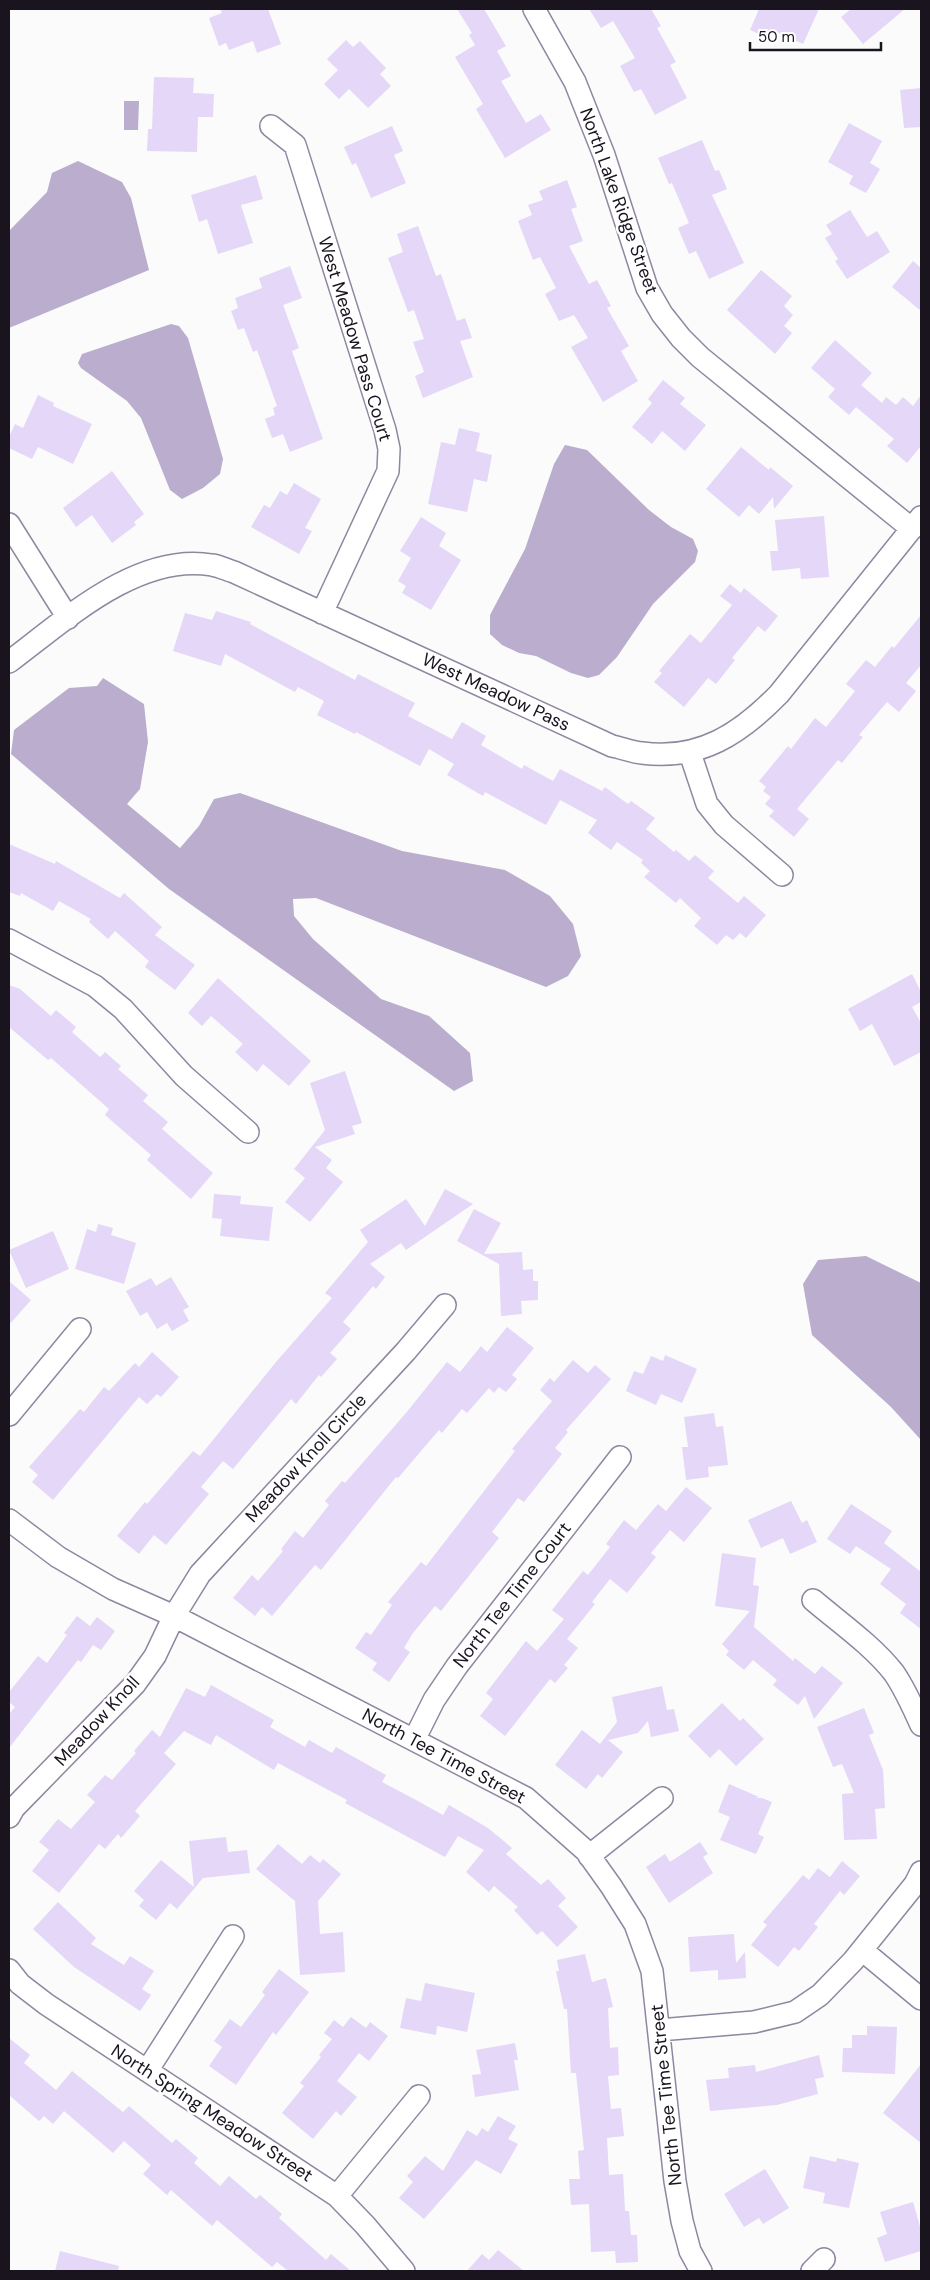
<svg xmlns="http://www.w3.org/2000/svg" width="930" height="2280" viewBox="0 0 930 2280" font-family="'DM Sans',sans-serif">
<rect width="100%" height="100%" fill="#fbfbfb"/>
<path fill="#baadcd" d="M124,101H139L138,130H124Z
M78,161L122,182L131,198L149,270L9,328V231L47,192L52,173Z
M171,324L179,326L188,338L223,459L220,474L203,488L182,499L170,490L141,418L127,401L81,368L78,363L82,354Z
M565,445L587,450L649,510L671,527L693,539L698,551L695,562L653,604L617,657L599,675L588,678L571,673L536,656L519,653L502,645L490,634V615L525,549L554,464Z
M103,678L144,704L148,742L140,789L127,804L180,848L199,826L214,799L240,793L402,851L505,870L550,896L573,924L581,956L568,976L546,987L316,898L293,899L294,916L313,939L381,999L429,1016L470,1053L473,1081L454,1091L169,889L11,754L14,730L69,688L97,686Z
M866,1256L921,1283V1440L891,1407L812,1335L803,1284L818,1260Z"/>
<path fill="#e4d7f8" d="M220,9H268L281,44L257,53L253,41L229,50L226,43L219,46L209,18L222,13Z
M457,9H484L506,46L497,51L511,76L501,81L526,123L541,114L551,130L505,158L476,109L483,104L455,57L475,45L469,35L472,33Z
M589,9H651L661,26L657,28L676,62L670,65L687,98L655,115L641,89L634,92L620,66L635,58L613,21L601,28Z
M759,9H819L803,44L772,30L768,38L750,30Z
M851,9H905L863,44L841,17Z
M346,40L353,47L360,41L386,68L380,74L391,86L368,108L349,89L339,99L324,84L338,70L327,59Z
M154,77L194,78L193,93L214,94L213,117H198L197,152L147,151L148,129H152Z
M921,88V127L904,128L900,90Z
M849,123L882,141L870,163L880,169L866,193L849,184L853,176L828,162Z
M392,126L403,151L394,155L406,183L371,198L356,163L352,165L344,147Z
M702,140L715,171L719,170L727,189L712,195L744,263L709,279L696,251L689,254L678,228L689,223L672,183L669,184L658,158Z
M256,175L263,199L241,205L253,243L218,254L207,219L199,222L191,195Z
M567,180L577,207L571,209L583,241L569,246L589,284L597,280L611,306L607,308L629,346L621,351L638,381L603,402L571,347L588,338L574,315L559,321L556,315L545,294L556,288L540,257L533,260L518,221L532,215L528,205L543,200L539,191Z
M850,210L867,237L877,231L890,252L847,279L835,261L838,259L825,238L832,234L826,225Z
M418,226L436,276L441,274L457,321L465,318L472,338L460,341L473,377L423,398L415,376L424,372L413,342L424,339L414,310L408,312L388,258L403,252L397,234Z
M913,261L921,268V311L892,287Z
M290,266L302,298L283,305L299,348L292,351L323,439L290,452L283,434L272,438L265,419L275,415L273,408L277,406L257,350L253,352L244,328L238,330L231,311L238,308L235,298L262,288L259,278Z
M761,270L792,296L784,306L793,315L784,326L792,333L775,354L727,310Z
M835,340L872,373L861,385L882,403L886,397L896,405L903,397L913,406L921,395V446L907,463L887,446L894,439L856,407L849,415L828,397L835,389L811,368Z
M663,380L685,398L680,404L706,425L685,451L662,431L652,444L632,427L652,403L648,399Z
M38,395L54,403L53,406L92,424L73,464L38,447L32,459L9,448V437L15,424L23,428Z
M459,428L480,433L476,451L492,455L487,482L474,479L467,512L428,504L441,442L455,445Z
M741,447L769,470L770,467L793,486L774,509L773,497L759,514L749,505L739,517L706,489Z
M112,471L144,514L134,522L136,525L112,543L92,515L76,527L63,508Z
M294,483L321,499L305,528L312,531L299,554L251,527L264,505L270,508L280,491L287,495Z
M824,516L829,577L801,579L800,568L772,571L770,551H778L775,520Z
M421,517L446,533L439,546L461,560L431,610L402,593L406,586L398,581L411,558L400,551Z
M730,584L741,593L744,588L778,616L765,632L758,626L732,658L735,660L716,684L708,678L684,707L654,682L662,673L659,671L690,634L701,643L732,605L720,596Z
M216,611L251,622L250,624L355,680L358,674L415,703L408,716L452,739L462,722L486,736L481,745L522,769L524,765L553,781L560,769L602,791L605,787L628,804L631,801L655,818L646,829L674,852L676,850L689,861L695,855L714,871L708,878L738,903L744,896L766,915L746,938L740,933L733,940L726,935L717,945L694,926L701,918L680,898L676,903L644,877L650,871L641,863L643,860L617,842L611,850L588,833L597,820L560,800L546,825L485,792L483,796L447,775L454,764L429,749L420,766L356,732L355,734L317,715L324,701L298,687L295,692L225,654L221,666L173,651L185,613L212,620Z
M921,615V665L906,683L916,691L899,712L887,702L859,735L863,737L842,763L838,760L797,809L809,819L794,837L769,816L774,811L765,804L771,797L763,791L766,787L759,781L788,746L791,749L815,718L826,727L855,691L846,684L866,660L875,667L892,646L894,648Z
M9,844L55,864L56,861L120,898L124,893L162,927L155,935L195,965L175,990L145,967L149,961L115,931L108,939L89,922L91,919L59,901L53,911L21,893L20,896L9,892Z
M912,974L921,992V1002L912,1007L921,1023V1052L894,1066L872,1024L860,1031L848,1009Z
M218,978L311,1061L289,1086L263,1064L257,1072L235,1052L243,1044L211,1016L202,1026L188,1013Z
M9,985L20,989L51,1016L56,1010L76,1027L72,1032L100,1057L105,1052L121,1066L118,1069L148,1095L143,1101L168,1122L162,1129L213,1173L191,1199L147,1160L151,1155L105,1115L109,1109L51,1058L48,1060L9,1027Z
M345,1071L362,1123L352,1126L355,1134L315,1147L332,1160L326,1168L343,1182L310,1222L285,1202L305,1178L294,1169L325,1130L310,1083Z
M445,1189L473,1204L406,1250L401,1243L370,1264L385,1277L376,1289L373,1286L343,1322L351,1329L330,1353L337,1359L321,1377L319,1375L296,1404L291,1399L233,1469L223,1461L201,1487L209,1494L166,1545L154,1535L139,1554L117,1536L145,1502L147,1504L193,1451L200,1456L276,1362L332,1298L325,1293L368,1242L360,1230L406,1199L425,1226Z
M214,1194L241,1196L240,1204L273,1207L269,1241L220,1236L222,1219L212,1218Z
M474,1209L501,1223L484,1254L522,1252L523,1270L533,1269V1281H538V1300L521,1301L522,1314L501,1316L499,1264L457,1241Z
M98,1224L113,1228L111,1235L136,1243L124,1284L75,1269L87,1229L96,1232Z
M53,1231L69,1269L26,1288L9,1250Z
M171,1277L189,1307L183,1310L189,1321L172,1331L167,1323L157,1329L147,1312L140,1316L126,1291L151,1278L156,1286Z
M9,1281L31,1300L9,1325Z
M507,1327L534,1348L512,1375L517,1379L506,1392L499,1387L494,1393L489,1388L467,1413L462,1409L442,1433L439,1430L398,1478L396,1477L321,1570L315,1565L272,1616L262,1607L255,1616L233,1598L252,1575L258,1581L283,1551L281,1549L295,1531L303,1538L329,1505L325,1501L342,1481L345,1483L406,1413L447,1362L460,1372L481,1346L487,1352Z
M152,1352L179,1377L161,1397L157,1394L147,1404L139,1397L53,1500L32,1482L38,1475L29,1467L80,1409L84,1412L104,1387L109,1391L135,1363L139,1367Z
M665,1355L697,1369L682,1403L661,1394L656,1405L626,1391L634,1371L643,1374L651,1356L663,1361Z
M573,1360L588,1373L595,1365L611,1379L566,1430L568,1432L555,1448L562,1454L524,1502L518,1498L492,1532L499,1538L441,1611L435,1606L413,1633L404,1648L410,1652L389,1682L372,1670L377,1663L355,1648L366,1632L371,1635L392,1605L388,1602L421,1562L426,1566L515,1451L512,1449L552,1401L540,1390L550,1378L554,1382Z
M714,1413L716,1427L723,1426L728,1465L708,1467L709,1477L686,1480L682,1447H688L684,1417Z
M686,1487L712,1508L684,1542L670,1530L651,1553L656,1557L627,1593L610,1579L592,1602L595,1604L567,1639L578,1648L564,1665L568,1668L555,1683L550,1679L505,1736L480,1716L493,1699L486,1693L526,1641L537,1651L564,1619L552,1610L583,1571L588,1575L610,1547L606,1544L624,1520L636,1530L658,1504L666,1511Z
M791,1501L802,1523L807,1520L817,1542L790,1554L783,1538L761,1548L748,1520Z
M851,1504L892,1531L884,1543L921,1572V1629L900,1613L906,1604L880,1584L891,1569L856,1546L850,1554L827,1539Z
M722,1553L756,1558L753,1585L759,1586L754,1627L793,1661L795,1658L815,1674L822,1666L843,1683L814,1719L805,1696L798,1705L773,1685L777,1680L753,1660L744,1670L726,1655L729,1651L722,1644L750,1611L715,1606Z
M77,1616L90,1626L97,1617L115,1631L101,1650L93,1645L81,1662L78,1660L9,1748V1714L15,1707L9,1702V1692L38,1656L47,1663L67,1635L64,1633Z
M211,1685L274,1720L270,1727L305,1747L309,1740L332,1753L336,1747L386,1775L382,1782L416,1800L443,1815L449,1805L488,1828L512,1848L506,1854L541,1885L548,1879L566,1898L558,1906L578,1927L557,1947L542,1931L537,1935L514,1910L518,1907L494,1886L489,1892L466,1872L484,1850L458,1836L445,1857L345,1803L347,1800L278,1763L274,1770L216,1735L211,1745L184,1731L164,1753L176,1764L135,1811L140,1816L121,1838L118,1834L105,1849L99,1844L59,1893L32,1871L49,1850L39,1842L58,1819L71,1829L95,1802L87,1795L105,1775L112,1780L136,1753L134,1751L152,1730L160,1737L186,1688L205,1697Z
M662,1686L667,1710L674,1709L679,1731L651,1737L648,1721L638,1733L608,1740L623,1752L602,1778L598,1774L586,1789L555,1765L582,1730L600,1744L617,1722L612,1697Z
M722,1703L740,1721L743,1718L764,1739L736,1766L719,1749L710,1758L688,1736Z
M864,1708L874,1733L869,1735L883,1770L885,1808L875,1809L877,1839L844,1840L842,1794L854,1793L842,1764L833,1767L817,1727Z
M729,1784L759,1797L755,1798H762L772,1802L758,1834L764,1837L756,1854L720,1840L730,1817L718,1812Z
M226,1837L228,1852L247,1850L250,1873L203,1878L177,1909L170,1903L156,1920L139,1906L144,1900L134,1891L161,1860L194,1887L189,1841Z
M700,1842L708,1854L703,1857L713,1873L669,1903L646,1867L665,1854L670,1862Z
M278,1844L302,1864L310,1855L320,1863L323,1859L341,1874L318,1901L320,1934L343,1932L345,1972L300,1975L295,1901L256,1869Z
M842,1861L860,1876L844,1895L840,1891L814,1924L818,1927L799,1951L794,1947L778,1967L751,1945L767,1925L763,1922L803,1875L809,1880L818,1868L830,1877Z
M58,1902L96,1938L91,1944L124,1965L130,1956L154,1971L142,1989L151,1995L140,2011L74,1967L33,1929Z
M734,1934L736,1963L745,1952L746,1978L718,1980V1970L690,1972L688,1937Z
M585,1954L592,1982L606,1978L613,2007L608,2008L610,2048L618,2047L619,2075L608,2076L611,2109L621,2108L624,2136L607,2138L609,2175L623,2174L625,2211H629L631,2235H637L638,2262L616,2263L615,2251L591,2252L589,2204L571,2205L569,2179H580L578,2151L584,2150L576,2073H571L567,2009H564L556,1971H559L557,1960Z
M279,1969L309,1992L276,2035L273,2032L236,2085L209,2066L222,2047L214,2041L230,2019L241,2027L265,1995L262,1992Z
M425,1983L475,1993L467,2032L437,2026L436,2035L400,2028L406,1998L421,2001Z
M351,2017L366,2028L370,2022L388,2036L369,2061L359,2053L337,2081L357,2097L341,2116L336,2111L313,2139L282,2113L304,2086L300,2083L321,2057L319,2055L332,2039L324,2033L334,2020L343,2027Z
M867,2026L897,2027L895,2074L842,2072L843,2048H852V2035H867Z
M9,2038L30,2055L24,2063L56,2090L72,2071L123,2112L129,2106L172,2143L176,2139L198,2158L194,2163L220,2186L229,2176L256,2199L260,2195L282,2214L279,2218L326,2260L331,2254L351,2271H288L277,2262L272,2267L217,2220L212,2226L171,2190L167,2195L143,2174L151,2165L124,2141L113,2153L64,2111L53,2124L44,2116L39,2121L9,2095Z
M515,2043L518,2060H514L519,2090L475,2097L472,2075L481,2074L476,2050Z
M819,2055L824,2077L815,2079L818,2094L777,2105L710,2111L706,2080L729,2078L728,2068L755,2065L756,2072Z
M921,2064V2143L883,2113Z
M498,2116L516,2126L508,2139L518,2144L501,2174L476,2160L424,2219L399,2198L413,2182L407,2176L425,2156L443,2171L467,2130L477,2136L482,2128L488,2132Z
M810,2156L836,2162L837,2158L859,2163L849,2208L823,2203L825,2193L803,2188Z
M765,2169L789,2208L763,2224L759,2218L744,2227L724,2194Z
M913,2202L921,2230V2251L885,2262L877,2238L887,2234L880,2212Z
M498,2250L524,2271H467L482,2254L489,2260Z
M60,2251L119,2266L118,2271H55Z"/>
<g fill="none" stroke-linecap="round" stroke-linejoin="round">
<g stroke="#9186a0" stroke-width="24">
<path id="minor" d="M534,9L575,82L604,155L647,288L662,314L681,338L700,357L912,529
M271,126L295,145L385,430L389,449L388,471L322,613
M9,524L68,618
M9,662C64,621 137,552 212,565C219,566 227,570 234,572L612,746C622,748 632,752 642,753C700,761 741,733 779,694L921,517
M690,753L707,804L724,825L782,875
M9,940L95,986L123,1009L184,1076L248,1132
M9,1415L80,1329
M9,1520L58,1557L113,1589L174,1616L526,1798L586,1851L611,1886L635,1924L652,1971L675,2181L682,2221L690,2251L701,2271
M813,1600C840,1623 872,1645 894,1673C905,1689 913,1707 921,1725
M414,1740L434,1700L457,1666L620,1457
M9,1817L14,1808L135,1684L155,1656L174,1616L200,1574L406,1351L445,1305
M589,1856L662,1798
M862,1950L921,1999
M9,1970L20,1984L46,2004L337,2196L365,2225L404,2271
M659,2030L754,2022L795,2012L820,1995L853,1961L915,1884L921,1872
M147,2071L233,1936
M337,2196L419,2096
M812,2271L824,2259"/>
</g>
<use href="#minor" stroke="#fff" stroke-width="21"/>
</g>
<g text-anchor="middle" dominant-baseline="central" stroke-width="5" stroke-linejoin="round" paint-order="stroke">
<g font-size="18" fill="#19141e" stroke="#fff">
<text transform="translate(619 201) rotate(70)">North Lake Ridge Street</text>
<text transform="translate(355 339) rotate(73)">West Meadow Pass Court</text>
<text transform="translate(496 692) rotate(25)">West Meadow Pass</text>
<text transform="translate(306 1458) rotate(-47)">Meadow Knoll Circle</text>
<text transform="translate(512 1595) rotate(-52)">North Tee Time Court</text>
<text transform="translate(97 1721) rotate(-47)">Meadow Knoll</text>
<text transform="translate(444 1756) rotate(28)">North Tee Time Street</text>
<text transform="translate(666 2095) rotate(-96)">North Tee Time Street</text>
<text transform="translate(212 2113) rotate(33)">North Spring Meadow Street</text>
</g>
</g>
<rect width="930" height="2280" fill="none" stroke="#19141e" stroke-width="20"/>
<path d="M750 42v8h131v-8" fill="none" stroke="#19141e" stroke-width="2.5"/>
<text x="758" y="42" font-size="15" fill="#19141e" stroke="#ffffff" stroke-width="4" paint-order="stroke">50 m</text>
</svg>
